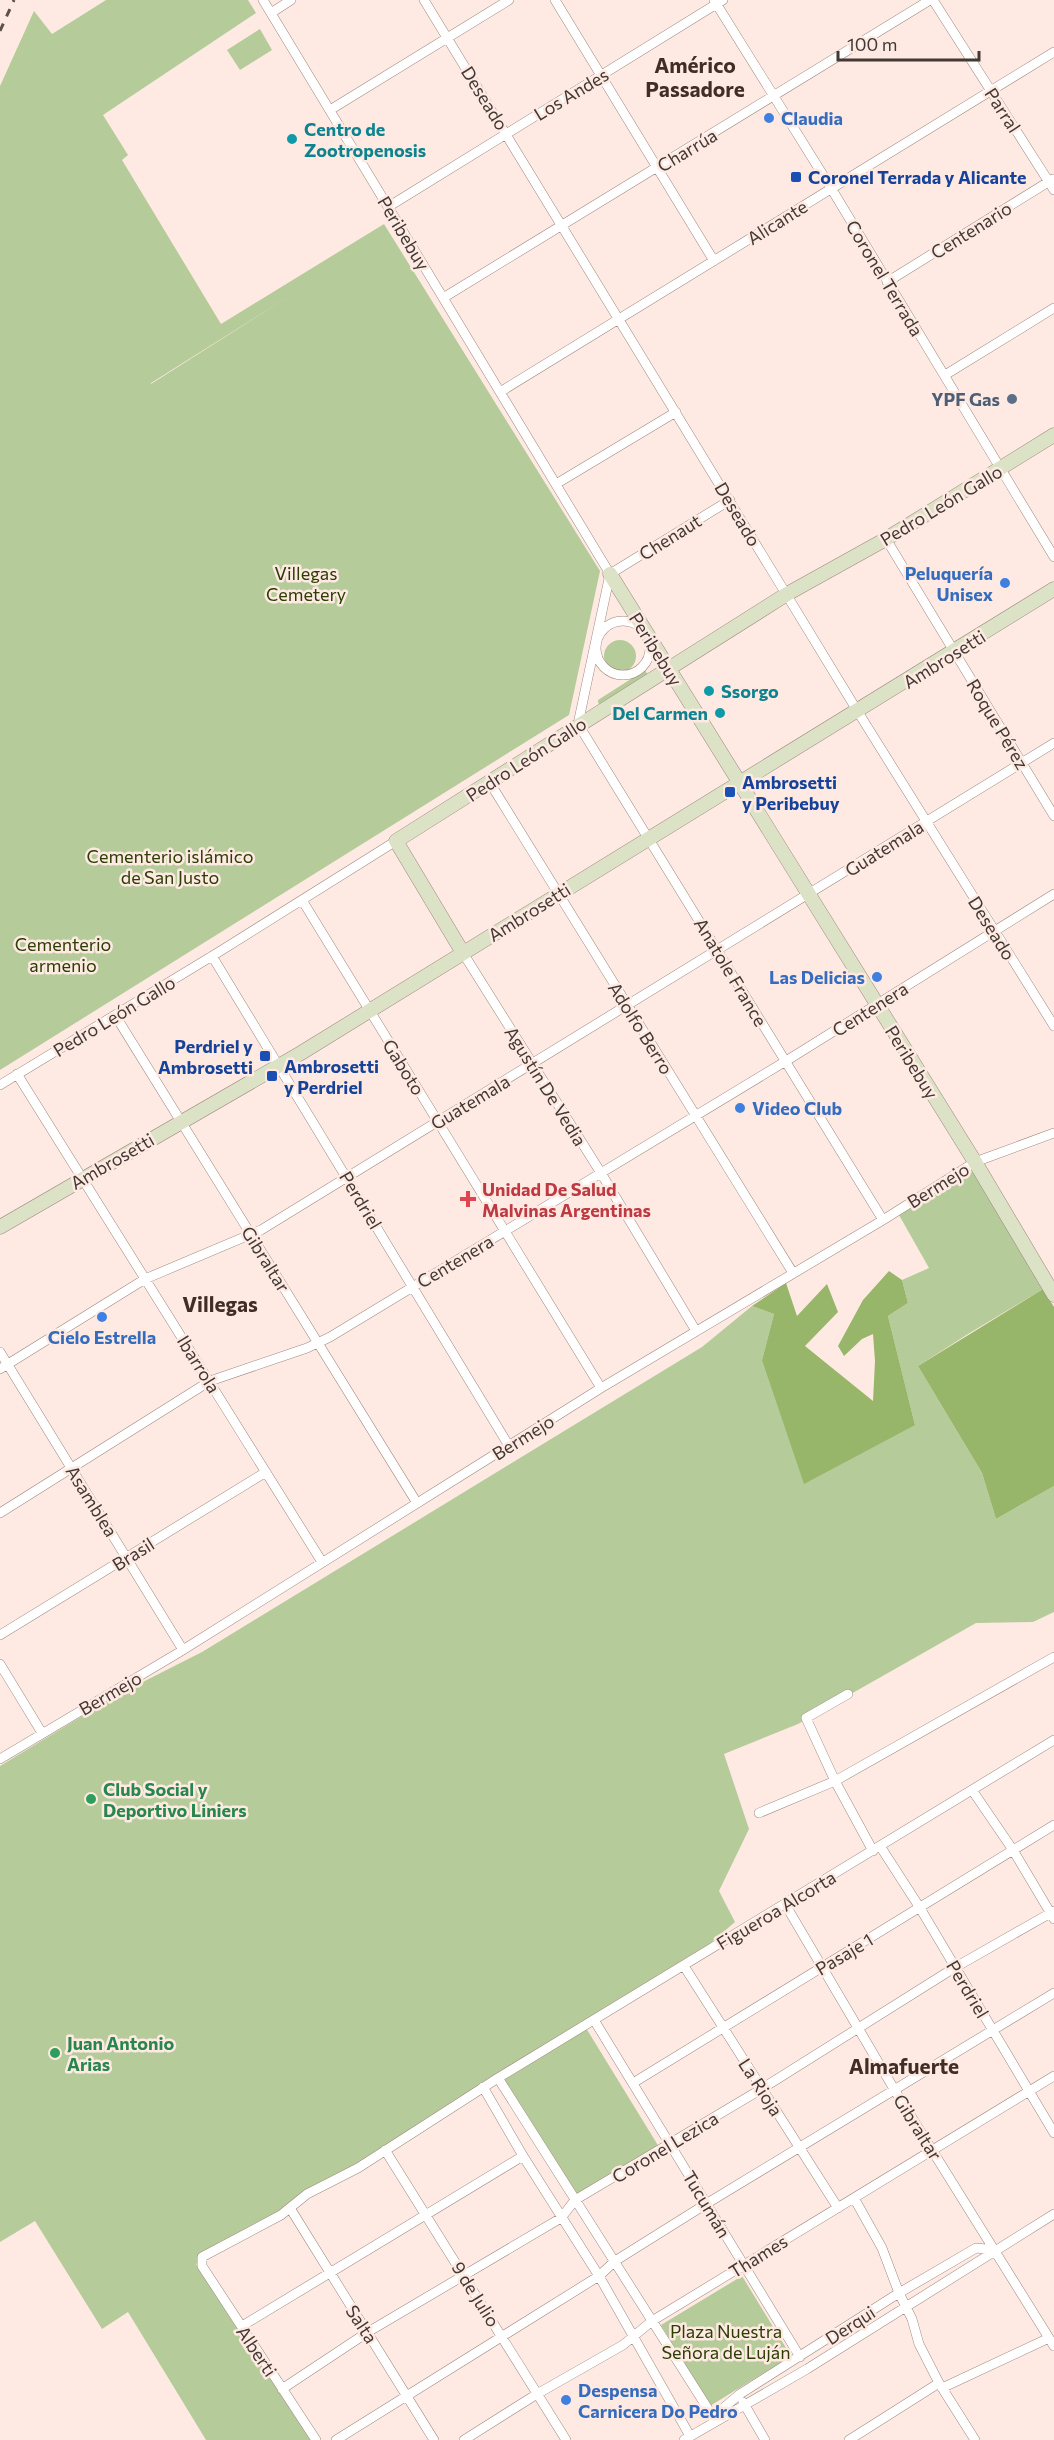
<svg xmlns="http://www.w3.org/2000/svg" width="1054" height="2440" viewBox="0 0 1054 2440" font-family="Commissioner,sans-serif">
<rect width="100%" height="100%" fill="#feeae2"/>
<path fill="#b6cb9a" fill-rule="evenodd" d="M106,0H248L256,13L103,115L128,155L122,160L221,324L384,224L600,571L569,715L0,1070V86L34,11L52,34ZM291,295L151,384V383Z
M260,29L272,50L240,70L227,50Z
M604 656a16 16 0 1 1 32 0a16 16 0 1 1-32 0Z
M645,670L648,675L601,705L598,703V700Z
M974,1171L1043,1289L968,1334L918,1366L982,1473L996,1519L1054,1486V1612L1033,1622L976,1623L798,1724L724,1754L749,1829L719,1891L735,1922L684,1966L196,2264L314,2440H206L128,2312L102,2329L35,2221L0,2242V1766L117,1695L202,1652L702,1347L752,1306L774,1314L762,1360L915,1425L888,1316L908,1303L902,1280L929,1268L899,1215Z
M586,2028L659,2147L576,2199L503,2080Z
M742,2276L791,2356L710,2406L661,2325Z"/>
<path fill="#97b66a" d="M889,1271L902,1280L908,1303L888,1316L915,1425L804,1484L762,1360L774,1314L752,1306L786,1283L797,1316L827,1284L838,1312L805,1346L873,1401L875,1361L873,1334L862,1339L844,1356L838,1346L863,1300Z
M1043,1289L1054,1307V1486L996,1519L982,1473L918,1366Z"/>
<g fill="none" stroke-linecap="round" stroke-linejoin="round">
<g stroke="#9f8880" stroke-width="10">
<path id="street" d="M263,0L610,574
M424,0L858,712L1054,1026
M555,0L714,261
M714,0L831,188L1054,557
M933,0L1054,190
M271,13L291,0
M330,110L509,0
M388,207L723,0
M887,282L1053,179
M443,298L930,0
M945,375L1054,308
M500,392L1054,52
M556,484L676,412
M886,539L1054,816
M610,574L578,724L883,1220
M610,574L730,500
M596 648a27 27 0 1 1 54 0a27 27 0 1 1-54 0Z
M490,783L793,1273
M302,900L601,1388
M463,953L601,1173L696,1331
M212,956L509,1446
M115,1015L417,1503
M17,1074L322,1562
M0,1085L222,950L396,841
M0,1352L183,1650
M0,1369L145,1279L261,1230L1054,743
M0,1513L210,1381L307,1348L330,1337L786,1061L1054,894
M0,1635L266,1472
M0,1664L42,1733
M0,1759L178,1653L601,1388L883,1220L975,1162L1054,1133
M972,1790L1013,1850L1054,1919
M759,1813L835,1781L806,1718L848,1694
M880,1846L920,1908L1054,2133
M873,1851L835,1781L1054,1657
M785,1904L894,2089L1054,2346
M684,1966L838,2208
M594,2020L800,2357
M498,2078L715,2420
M633,2083L1054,1825
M483,2087L523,2156L599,2276L690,2436
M385,2150L566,2440
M854,2198L882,2248L899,2293L912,2319L919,2344L939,2383L975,2440
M290,2208L434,2440
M242,2326L523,2156
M942,2388L1049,2338
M282,2389L368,2332L561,2218L575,2200L763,2088L954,1968L1054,1911
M743,2402L765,2440
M715,2420L722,2409L740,2394L899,2293L976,2248L996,2250
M316,2440L202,2266V2257L281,2215L307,2194L358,2168L498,2078L1054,1740
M336,2440L599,2276L615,2261L706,2204L1054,1993
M464,2440L537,2394L623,2345L652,2321L1054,2076
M684,2440L807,2369L1054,2214
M849,2440L939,2383"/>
</g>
<g stroke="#9f8880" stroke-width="15">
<path id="secondary" d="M610,574L975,1162L1054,1295
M463,953L396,841L787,594L886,539L1054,435
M0,1227L301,1053L1054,589"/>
</g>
<use href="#street" stroke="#fff" stroke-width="9"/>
<use href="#secondary" stroke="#dce2c6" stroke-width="14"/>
<path stroke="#5b504b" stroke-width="3" stroke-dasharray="8 8" stroke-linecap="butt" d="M0,31L14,0"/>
</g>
<g fill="#3f7fe0" stroke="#feeae2" stroke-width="2">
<circle cx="769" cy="118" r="6"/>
<circle cx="1005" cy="583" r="6"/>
<circle cx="877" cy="977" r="6"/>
<circle cx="740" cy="1108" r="6"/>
<circle cx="102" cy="1317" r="6"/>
<circle cx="566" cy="2400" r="6"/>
</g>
<g fill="#0f9aa8" stroke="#feeae2" stroke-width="2">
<circle cx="292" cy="139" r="6"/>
<circle cx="709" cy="691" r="6"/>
<circle cx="720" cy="713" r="6"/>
</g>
<g fill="#1a4fb4" stroke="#feeae2" stroke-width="2">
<rect x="790" y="171" width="12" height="12" rx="3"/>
<rect x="724" y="786" width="12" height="12" rx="3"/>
<rect x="259" y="1050" width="12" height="12" rx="3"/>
<rect x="266" y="1070" width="12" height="12" rx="3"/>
</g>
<circle fill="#5c6f8a" stroke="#feeae2" stroke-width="2" cx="1012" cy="399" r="6"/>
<path fill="#e0444e" stroke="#feeae2" stroke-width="2" d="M465 1190h6v6h6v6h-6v6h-6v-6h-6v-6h6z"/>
<g fill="#2e9e5b" stroke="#feeae2" stroke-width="2">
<circle cx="91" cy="1799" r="6"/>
<circle cx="55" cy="2053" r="6"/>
</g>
<g text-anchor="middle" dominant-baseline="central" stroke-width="5" stroke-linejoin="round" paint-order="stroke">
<g font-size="18" fill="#423834" stroke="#feeae2">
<text transform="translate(571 94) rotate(-31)">Los Andes</text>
<text transform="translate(485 98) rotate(58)">Deseado</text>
<text transform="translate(1003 110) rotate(57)">Parral</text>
<text transform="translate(687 150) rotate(-31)">Charrúa</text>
<text transform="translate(777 222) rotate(-32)">Alicante</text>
<text transform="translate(971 230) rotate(-32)">Centenario</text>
<text transform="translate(404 233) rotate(59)">Peribebuy</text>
<text transform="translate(885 278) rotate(59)">Coronel Terrada</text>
<text transform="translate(941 505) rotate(-31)">Pedro León Gallo</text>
<text transform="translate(738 514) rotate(59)">Deseado</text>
<text transform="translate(670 537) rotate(-32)">Chenaut</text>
<text transform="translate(656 649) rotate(58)">Peribebuy</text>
<text transform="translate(944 659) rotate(-32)">Ambrosetti</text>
<text transform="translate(998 724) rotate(59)">Roque Pérez</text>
<text transform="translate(526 759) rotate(-33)">Pedro León Gallo</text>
<text transform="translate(884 848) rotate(-32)">Guatemala</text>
<text transform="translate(529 912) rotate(-32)">Ambrosetti</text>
<text transform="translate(992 928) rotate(58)">Deseado</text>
<text transform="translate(731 972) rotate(59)">Anatole France</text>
<text transform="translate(870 1009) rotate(-32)">Centenera</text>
<text transform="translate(114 1016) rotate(-31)">Pedro León Gallo</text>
<text transform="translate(641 1028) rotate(58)">Adolfo Berro</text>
<text transform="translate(912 1062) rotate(58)">Peribebuy</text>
<text transform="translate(404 1067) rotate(58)">Gaboto</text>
<text transform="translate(546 1086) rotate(58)">Agustín De Vedia</text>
<text transform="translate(470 1102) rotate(-31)">Guatemala</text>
<text transform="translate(112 1161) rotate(-30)">Ambrosetti</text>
<text transform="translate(938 1185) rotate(-32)">Bermejo</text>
<text transform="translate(361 1200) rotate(59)">Perdriel</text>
<text transform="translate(266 1259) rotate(58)">Gibraltar</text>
<text transform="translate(455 1261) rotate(-31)">Centenera</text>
<text transform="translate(199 1364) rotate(58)">Ibarrola</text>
<text transform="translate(523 1437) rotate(-32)">Bermejo</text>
<text transform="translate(92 1501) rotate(58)">Asamblea</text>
<text transform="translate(133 1554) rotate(-32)">Brasil</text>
<text transform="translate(110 1693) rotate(-30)">Bermejo</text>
<text transform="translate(776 1910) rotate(-31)">Figueroa Alcorta</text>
<text transform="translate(844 1954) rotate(-31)">Pasaje 1</text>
<text transform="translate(968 1989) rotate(59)">Perdriel</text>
<text transform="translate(761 2087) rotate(57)">La Rioja</text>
<text transform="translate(918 2127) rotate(58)">Gibraltar</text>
<text transform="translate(665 2147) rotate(-31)">Coronel Lezica</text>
<text transform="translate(707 2204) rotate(59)">Tucumán</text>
<text transform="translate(758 2256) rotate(-32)">Thames</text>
<text transform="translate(476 2294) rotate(58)">9 de Julio</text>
<text transform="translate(362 2324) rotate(57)">Salta</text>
<text transform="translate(850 2325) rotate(-33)">Derqui</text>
<text transform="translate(257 2351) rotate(56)">Alberti</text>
</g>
<g font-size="18" font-weight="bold" fill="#366cbe" stroke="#feeae2" text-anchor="start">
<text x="781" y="118">Claudia</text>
<text x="993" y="573" text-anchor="end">Peluquería<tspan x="993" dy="21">Unisex</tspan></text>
<text x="865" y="977" text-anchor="end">Las Delicias</text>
<text x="752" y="1108">Video Club</text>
<text x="102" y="1337" text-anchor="middle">Cielo Estrella</text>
<text x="578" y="2390">Despensa<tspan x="578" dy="21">Carnicera Do Pedro</tspan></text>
</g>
<g font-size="18" font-weight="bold" fill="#0d838f" stroke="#feeae2" text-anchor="start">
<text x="304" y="129">Centro de<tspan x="304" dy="21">Zootropenosis</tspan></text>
<text x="721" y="691">Ssorgo</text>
<text x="708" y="713" text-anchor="end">Del Carmen</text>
</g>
<g font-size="18" font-weight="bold" fill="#164399" stroke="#feeae2" text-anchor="start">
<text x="808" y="177">Coronel Terrada y Alicante</text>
<text x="742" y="782">Ambrosetti<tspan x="742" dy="21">y Peribebuy</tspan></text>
<text x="253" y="1046" text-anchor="end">Perdriel y<tspan x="253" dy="21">Ambrosetti</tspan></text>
<text x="284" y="1066">Ambrosetti<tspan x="284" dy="21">y Perdriel</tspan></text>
</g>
<g font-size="18" font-weight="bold" fill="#4e5e75" stroke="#feeae2" text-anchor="end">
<text x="1000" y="399">YPF Gas</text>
</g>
<g font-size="18" fill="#2b3d03" stroke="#feeae2">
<text x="306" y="573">Villegas<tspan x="306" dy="21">Cemetery</tspan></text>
<text x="170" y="856">Cementerio islámico<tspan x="170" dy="21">de San Justo</tspan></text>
<text x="63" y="944">Cementerio<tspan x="63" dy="21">armenio</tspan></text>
<text x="726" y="2331">Plaza Nuestra<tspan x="726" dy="21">Señora de Luján</tspan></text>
</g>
<g font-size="18" font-weight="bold" fill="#be3a42" stroke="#feeae2" text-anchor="start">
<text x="482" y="1189">Unidad De Salud<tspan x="482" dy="21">Malvinas Argentinas</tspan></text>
</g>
<g font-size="18" font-weight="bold" fill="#27864d" stroke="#feeae2" text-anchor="start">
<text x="103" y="1789">Club Social y<tspan x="103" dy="21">Deportivo Liniers</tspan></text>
<text x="67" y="2043">Juan Antonio<tspan x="67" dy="21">Arias</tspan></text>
</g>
<g font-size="21" font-weight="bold" fill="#402d26" stroke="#feeae2">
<text x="695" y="64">Américo<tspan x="695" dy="24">Passadore</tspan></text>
<text x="220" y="1303">Villegas</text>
<text x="904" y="2065">Almafuerte</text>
</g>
</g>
<path d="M838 51v9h141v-9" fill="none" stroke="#423834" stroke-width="3"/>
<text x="847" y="51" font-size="18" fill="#423834" stroke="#feeae2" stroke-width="4.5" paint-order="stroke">100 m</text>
</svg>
